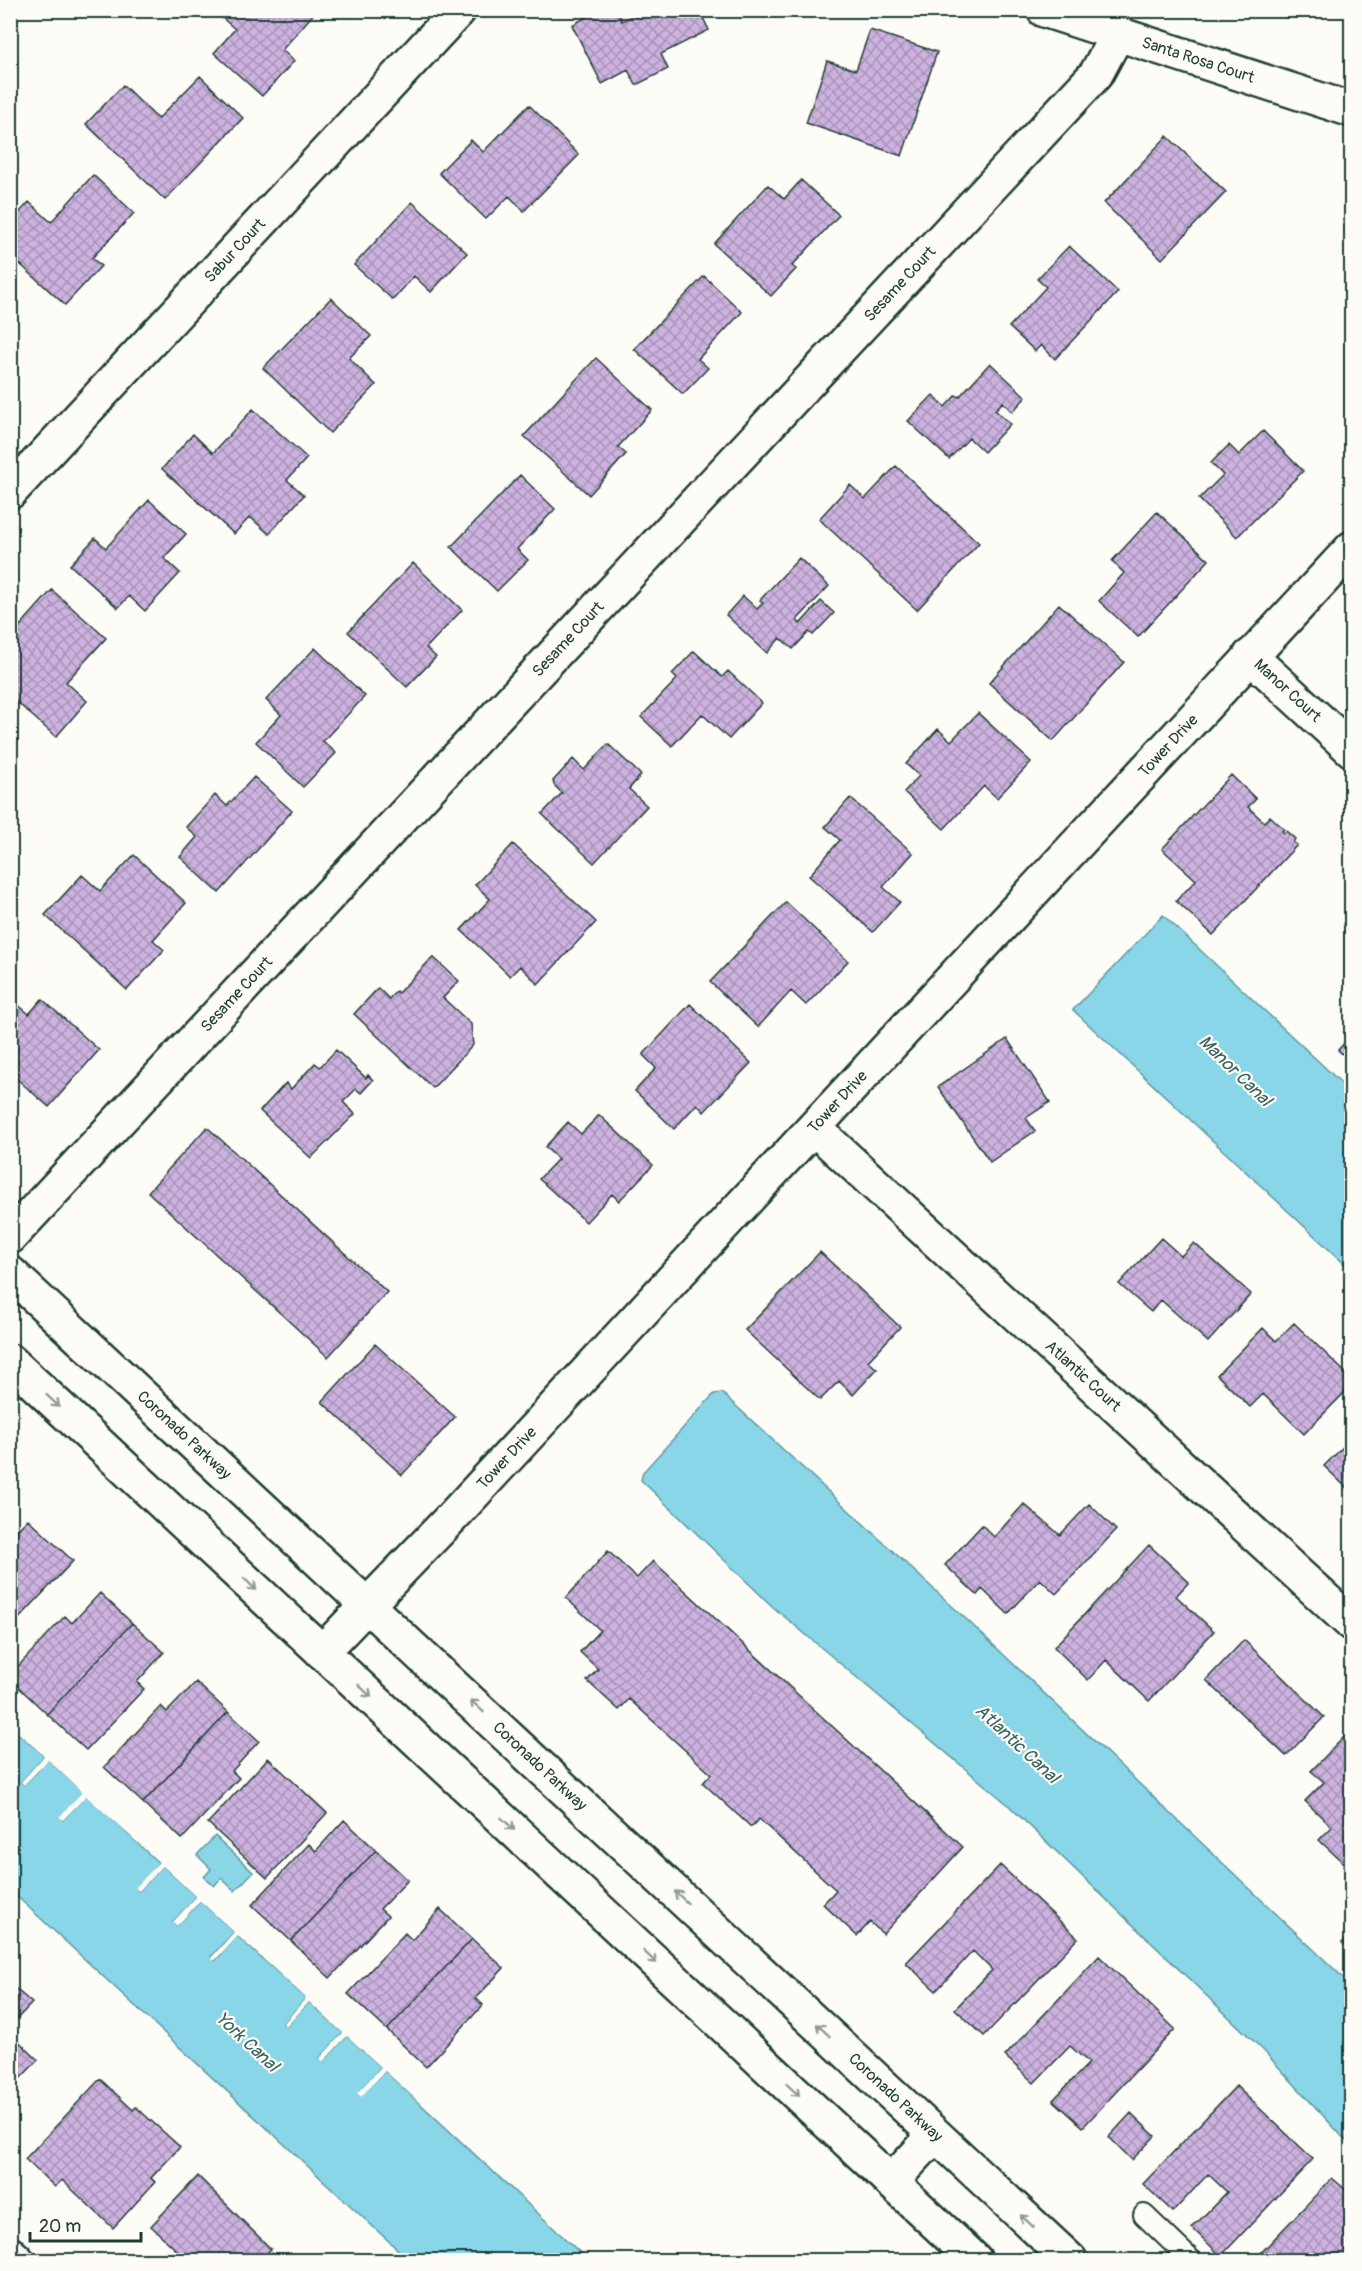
<svg xmlns="http://www.w3.org/2000/svg" width="1362" height="2271" viewBox="0 0 1362 2271" font-family="Pangolin,sans-serif">
<defs>
<pattern id="building-cross-hatch" width="8" height="8" patternUnits="userSpaceOnUse" patternTransform="scale(1.5)"><rect width="8" height="8" fill="#cdb2e0"/><path d="M0 0l8 8M0 8l8-8" fill="none" stroke="#a692b6"/></pattern>
</defs>
<rect width="100%" height="100%" fill="#fdfcf7"/>
<filter id="ink" filterUnits="userSpaceOnUse"><feTurbulence type="fractalNoise" baseFrequency=".0167" numOctaves="2"/><feDisplacementMap in="SourceGraphic" scale="12" xChannelSelector="R" yChannelSelector="G"/><feConvolveMatrix kernelMatrix="1 2 1 2 8 2 1 2 1" color-interpolation-filters="sRGB"/></filter>
<g filter="url(#ink)">
<path fill="#89d6e8" stroke="#5f99a0" stroke-width="1.5" d="M1163,915L1351,1092V1270L1073,1010Z
M722,1393L966,1619L1351,1985V2146L1262,2049L1006,1803L773,1607L641,1480L643,1472L714,1394Z
M10,1726L44,1756L21,1782L24,1785L48,1760L83,1792L60,1817L63,1820L86,1795L159,1863L136,1888L139,1891L163,1866L196,1897L173,1922L177,1926L200,1901L234,1932L211,1957L215,1961L237,1936L306,1998L283,2024L286,2027L309,2002L343,2033L320,2058L324,2061L347,2036L381,2067L358,2093L361,2096L385,2071L588,2260H409L11,1891Z
M215,1836L253,1872L235,1891L221,1878L214,1886L204,1877L211,1869L197,1855Z"/>
<path fill="#fdfcf7" d="M10,1723L346,2033L422,2101L420,2103L385,2071L361,2097L357,2093L381,2067L347,2036L323,2062L320,2058L343,2033L309,2002L286,2027L283,2024L306,1998L238,1936L214,1961L211,1958L234,1932L200,1901L177,1926L173,1922L196,1897L163,1866L139,1891L135,1888L159,1862L86,1796L63,1820L59,1817L82,1792L48,1760L24,1785L21,1782L44,1756L11,1726Z"/>
<path fill="url(#building-cross-hatch)" stroke="#1f3d34" stroke-width="1.5" d="M226,10H317L282,50L294,61L262,96L214,53L235,29L221,17Z
M599,10H617L622,21L642,10H699L709,30L661,54L668,69L636,85L628,70L602,84L572,25Z
M870,30L937,52L902,156L806,123L827,61L856,70Z
M200,76L243,118L165,200L86,124L123,85L158,119Z
M529,105L579,155L524,211L509,196L486,219L439,173L471,140L483,152Z
M1167,136L1226,192L1162,259L1104,203Z
M93,175L134,213L92,258L101,266L65,305L10,255V223L29,202L51,222Z
M801,180L839,215L792,266L796,269L771,296L714,244L768,185L784,199Z
M412,202L467,253L431,292L414,276L393,300L354,265Z
M1069,246L1118,292L1055,359L1041,345L1035,351L1009,327L1046,287L1037,279Z
M704,276L742,312L698,359L708,368L683,394L634,349Z
M331,298L371,336L349,358L376,385L330,433L263,368Z
M596,358L652,410L618,447L626,454L589,495L524,436Z
M990,363L1026,397L1012,412L1003,402L995,410L1010,424L984,452L969,438L949,459L908,421L933,395L945,407L956,395L959,397Z
M253,409L307,458L287,480L304,495L269,534L250,517L234,534L162,469L193,434L213,453Z
M1263,431L1303,471L1237,537L1199,499L1223,475L1211,463L1229,445L1239,455Z
M896,466L979,543L917,610L819,519L850,485L865,499Z
M520,475L555,509L517,549L528,560L497,591L451,547Z
M149,500L186,534L164,558L180,573L145,611L129,596L118,608L70,565L95,538L106,548Z
M1157,512L1209,560L1138,637L1099,601L1124,573L1112,561Z
M799,558L829,586L797,620L800,624L821,601L834,613L813,635L809,632L793,649L780,638L767,653L726,615L743,596L757,609L763,603L760,600Z
M413,563L462,610L426,648L436,657L407,687L348,632Z
M52,590L106,638L66,682L87,701L56,737L10,696V637Z
M1059,604L1124,662L1053,741L989,683Z
M315,648L365,696L323,741L336,753L303,787L256,742L281,715L266,700Z
M694,651L722,677L728,671L762,703L729,739L702,714L672,746L641,717L677,679L672,674Z
M978,713L1031,762L997,798L984,786L944,829L904,792L919,776L906,764L938,729L951,741Z
M608,744L641,775L629,789L647,806L594,863L542,814L562,793L554,785L553,781L573,759L584,770Z
M1231,775L1256,799L1248,807L1264,822L1270,816L1284,829L1282,831L1284,833L1286,831L1295,839L1293,842L1297,845L1213,935L1176,901L1196,880L1162,849Z
M254,777L292,811L219,893L180,857L197,837L186,827L215,795L227,806Z
M850,798L913,853L883,887L900,902L873,932L809,876L840,840L825,827Z
M513,844L596,922L538,984L520,966L510,976L461,930L490,899L475,885Z
M134,855L186,903L153,940L164,950L127,990L45,915L82,875L100,891Z
M786,902L848,961L806,1005L791,991L758,1027L710,982Z
M433,957L459,981L443,998L471,1024L473,1045L433,1088L354,1014L378,988L389,999L396,991L398,993Z
M10,998L29,1014L42,999L99,1050L49,1107L10,1073Z
M690,1004L751,1063L704,1112L697,1104L674,1129L635,1091L656,1068L643,1055Z
M1352,1035V1063L1338,1050Z
M1007,1039L1050,1102L1026,1118L1035,1131L990,1162L938,1087Z
M336,1050L366,1078L368,1075L373,1080L361,1093L356,1089L343,1102L355,1114L311,1158L260,1111L286,1083L291,1089L315,1063L320,1067Z
M599,1115L653,1165L619,1201L612,1194L586,1222L539,1179L558,1159L545,1147L568,1122L581,1134Z
M207,1127L387,1292L328,1357L148,1192Z
M1161,1238L1181,1256L1194,1243L1251,1294L1208,1342L1161,1300L1151,1312L1119,1284Z
M820,1252L900,1327L868,1361L877,1369L853,1395L839,1381L820,1400L745,1330Z
M1294,1323L1352,1379V1385L1304,1434L1263,1394L1250,1407L1217,1375L1263,1328L1276,1341Z
M375,1344L455,1417L402,1475L322,1402Z
M1352,1438V1493L1324,1466Z
M1024,1504L1060,1535L1089,1504L1116,1530L1056,1594L1040,1579L1008,1614L982,1589L977,1595L945,1565L982,1525L994,1537Z
M28,1519L73,1561L10,1628V1537Z
M1149,1545L1189,1582L1176,1596L1214,1631L1149,1701L1106,1660L1088,1680L1054,1647Z
M608,1551L637,1578L653,1561L963,1847L883,1934L870,1922L857,1936L823,1904L836,1890L759,1819L751,1827L703,1783L711,1774L629,1699L619,1710L587,1681L598,1669L580,1652L600,1630L566,1598Z
M100,1593L132,1623L47,1714L10,1679V1675L65,1616L72,1623Z
M132,1623L164,1652L137,1682L144,1689L86,1750L47,1714Z
M1244,1640L1324,1717L1286,1756L1206,1680Z
M196,1682L228,1712L143,1803L104,1767L161,1706L167,1712Z
M228,1712L259,1741L232,1771L239,1778L182,1839L143,1803Z
M1345,1736L1352,1742V1871L1319,1840L1332,1827L1305,1801L1324,1782L1311,1771Z
M268,1758L327,1813L267,1878L208,1823Z
M344,1820L376,1850L291,1941L252,1905L309,1844L316,1851Z
M376,1850L408,1880L380,1909L388,1916L330,1978L291,1941Z
M1000,1865L1078,1938L984,2036L955,2009L992,1970L973,1951L936,1991L906,1963Z
M440,1909L472,1939L387,2030L348,1994L405,1933L412,1940Z
M1352,1933V1952L1342,1943Z
M472,1939L504,1968L476,1998L483,2005L426,2067L387,2030Z
M1099,1956L1175,2029L1083,2127L1053,2100L1089,2063L1070,2046L1034,2083L1005,2056Z
M10,1984L32,2003L13,2023L16,2026L10,2031Z
M10,2033L38,2060L10,2089Z
M100,2079L133,2110L136,2107L180,2147L151,2178L155,2182L113,2228L62,2180L55,2187L25,2159Z
M1236,2086L1313,2159L1221,2256L1192,2228L1227,2192L1208,2174L1173,2212L1143,2184Z
M1131,2113L1155,2136L1132,2160L1109,2137Z
M198,2176L271,2249L260,2260H187L151,2226Z
M1332,2178L1352,2195V2260H1254Z"/>
<g fill="none" stroke-linecap="round" stroke-linejoin="round">
<g stroke="#1f3d34" stroke-width="24">
<path id="service" d="M1144,2215L1191,2260"/>
</g>
<g stroke="#1f3d34" stroke-width="38">
<g id="minor">
<path id="s1" d="M1044,10L1352,110"/>
<path id="s2" d="M10,492L459,10"/>
<path id="s3" d="M1250,656L1352,750"/>
<path id="s4" d="M814,1128L1352,1624"/>
<path id="s5" d="M10,1237L1096,74L1117,35"/>
<path id="s6" d="M322,1652L454,1515L1352,548"/>
<path d="M10,2254L17,2260"/>
</g>
</g>
<g stroke="#1f3d34" stroke-width="38">
<g id="tertiary">
<path id="s7" d="M10,1273L1070,2260"/>
<path d="M10,1361L975,2260"/>
<path d="M891,2182L935,2135"/>
</g>
</g>
<use href="#service" stroke="#fdfcf7" stroke-width="20"/>
<use href="#minor" stroke="#fdfcf7" stroke-width="33"/>
<use href="#tertiary" stroke="#fdfcf7" stroke-width="33"/>
</g>
<defs><path id="oneway-shaft" d="M-6 0H5M1.5-3L5.5 0L1.5 3" fill="none" stroke-width="1.6" stroke-linecap="round" stroke-linejoin="round" transform="scale(1.5)"/></defs>
<g stroke="#8e9c96">
<use href="#oneway-shaft" transform="translate(53 1401) rotate(43)"/>
<use href="#oneway-shaft" transform="translate(250 1584) rotate(43)"/>
<use href="#oneway-shaft" transform="translate(365 1691) rotate(43)"/>
<use href="#oneway-shaft" transform="translate(477 1706) rotate(-137)"/>
<use href="#oneway-shaft" transform="translate(508 1824) rotate(43)"/>
<use href="#oneway-shaft" transform="translate(681 1897) rotate(-137)"/>
<use href="#oneway-shaft" transform="translate(650 1957) rotate(43)"/>
<use href="#oneway-shaft" transform="translate(823 2030) rotate(-137)"/>
<use href="#oneway-shaft" transform="translate(793 2090) rotate(43)"/>
<use href="#oneway-shaft" transform="translate(1027 2221) rotate(-137)"/>
</g>
</g>
<g text-anchor="middle" dominant-baseline="central" stroke-width="4.5" stroke-linejoin="round" paint-order="stroke">
<g font-size="16" fill="#1f3d34" stroke="#fdfcf7">
<text stroke="none"><textPath href="#s1" startOffset="162">Santa Rosa Court</textPath></text>
<text stroke="none"><textPath href="#s2" startOffset="330">Sabur Court</textPath></text>
<text stroke="none"><textPath href="#s5" startOffset="1304">Sesame Court</textPath></text>
<text stroke="none"><textPath href="#s5" startOffset="818">Sesame Court</textPath></text>
<text stroke="none"><textPath href="#s3" startOffset="51">Manor Court</textPath></text>
<text stroke="none"><textPath href="#s6" startOffset="1240">Tower Drive</textPath></text>
<text stroke="none"><textPath href="#s5" startOffset="332">Sesame Court</textPath></text>
<text stroke="none"><textPath href="#s6" startOffset="754">Tower Drive</textPath></text>
<text stroke="none"><textPath href="#s4" startOffset="366">Atlantic Court</textPath></text>
<text stroke="none"><textPath href="#s7" startOffset="238">Coronado Parkway</textPath></text>
<text stroke="none"><textPath href="#s6" startOffset="268">Tower Drive</textPath></text>
<text stroke="none"><textPath href="#s7" startOffset="724">Coronado Parkway</textPath></text>
<text stroke="none"><textPath href="#s7" startOffset="1210">Coronado Parkway</textPath></text>
</g>
<g font-size="18" font-style="italic" fill="#3a6361" stroke="#fdfcf7">
<text transform="translate(1235 1071) rotate(44)">Manor Canal</text>
<text transform="translate(1017 1744) rotate(43)">Atlantic Canal</text>
<text transform="translate(247 2042) rotate(43)">York Canal</text>
</g>
</g>
<rect width="1362" height="2271" fill="none" stroke="#fdfcf7" stroke-width="36"/>
<rect x="18" y="18" width="1326" height="2235" fill="none" stroke="#1f3d34" stroke-width="2" filter="url(#ink)"/>
<path d="M30 2232v9h111v-9" fill="none" stroke="#1f3d34" stroke-width="3"/>
<text x="39" y="2232" font-size="18" fill="#1f3d34" stroke="#fdfcf7" stroke-width="4.5" paint-order="stroke">20 m</text>
</svg>
